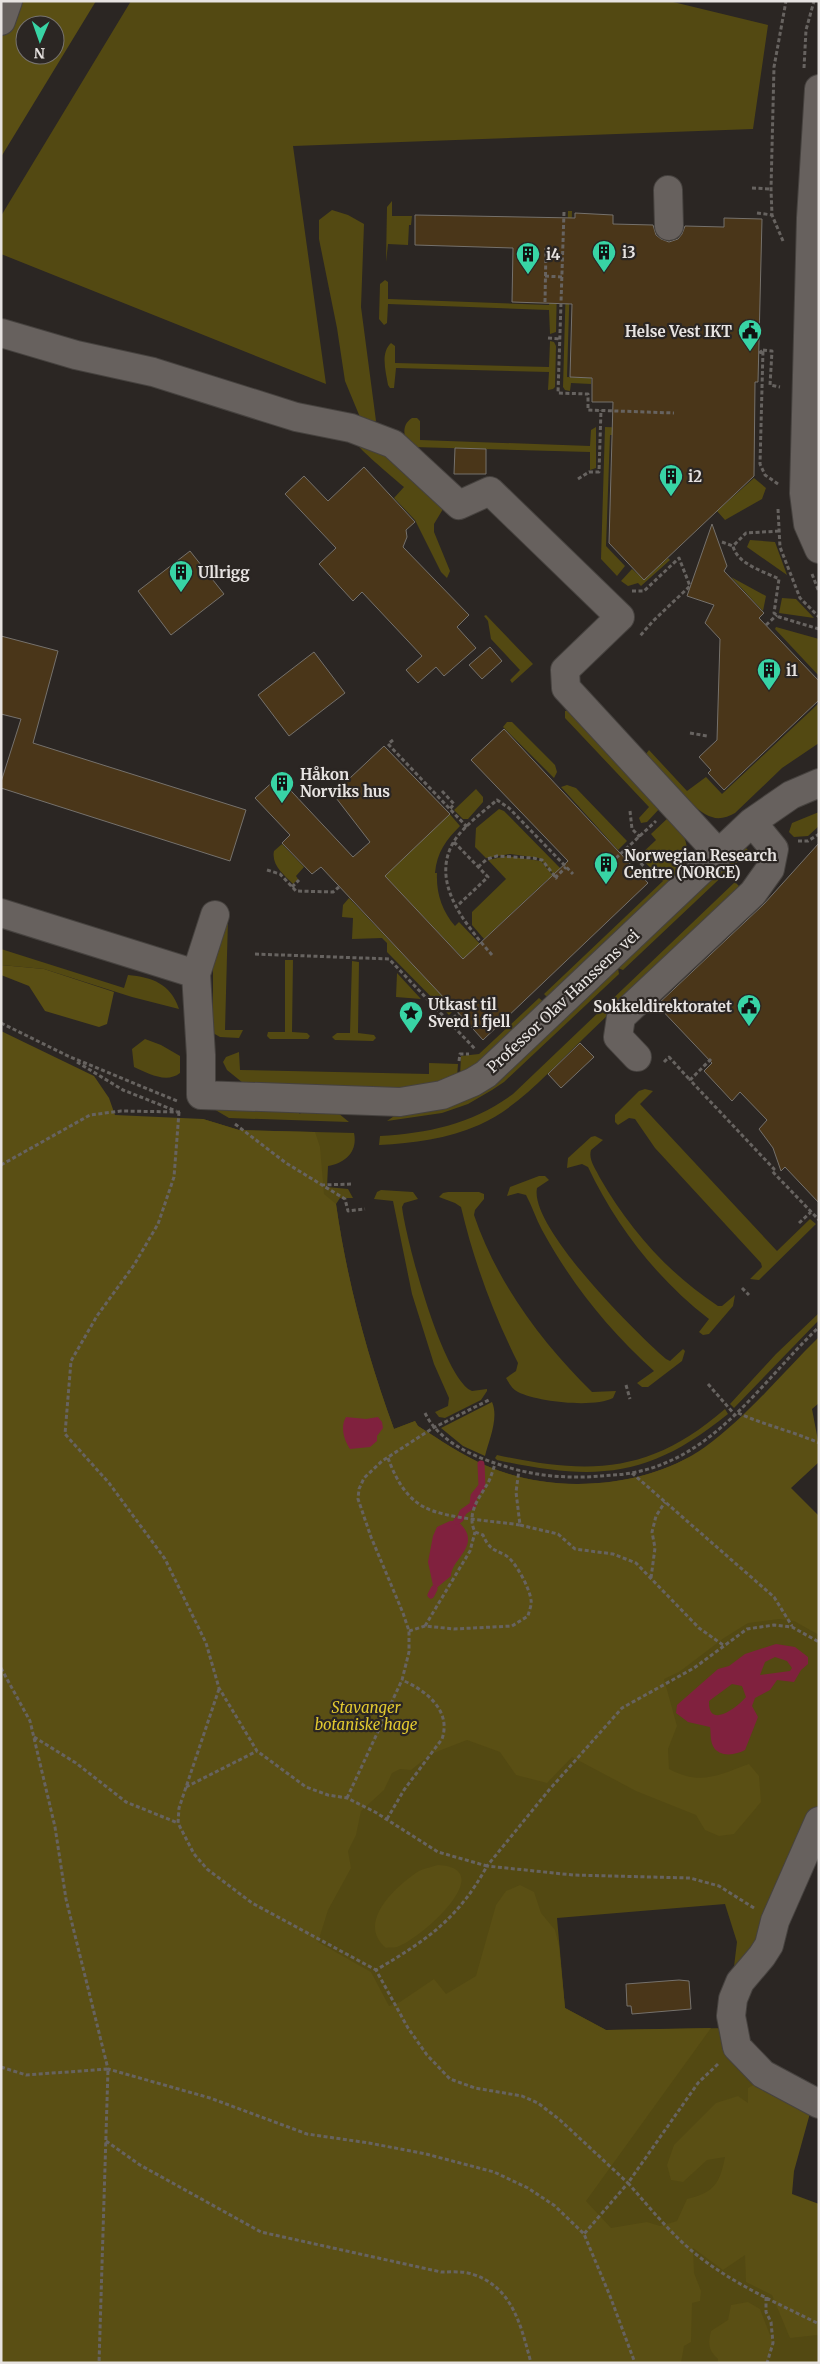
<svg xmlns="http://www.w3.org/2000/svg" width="820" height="2364" viewBox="0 0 820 2364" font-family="Merriweather,serif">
<rect width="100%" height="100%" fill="#2b2623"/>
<path fill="#534912" d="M131,1H669L768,25L753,129L293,146L326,384L1,254V216Z
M392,201V216H412L411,225H409L408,245L388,244L386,262L387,207Z
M332,210L348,215L364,224L361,307L376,421L362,422L345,381L337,328L319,239V220Z
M568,211H572L567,377L591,378V384L571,383L570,391L565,390L563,387Z
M385,280L388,282V299L549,305L551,280L557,284L556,332L550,334L549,310L388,304L387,323L384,325L379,319L380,284Z
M550,341L554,342L556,346L555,387L553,389L548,390L549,372L396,368L394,388H390L388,385C386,372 380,353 391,343L395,346V363L549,367Z
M412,418H417L420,421V440L590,446L591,430L596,427V468L590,470V452L413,447L405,440C404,431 403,424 412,418Z
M605,427L663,429V437L610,435L606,546L625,566L617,576L601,559Z
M373,443L443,509L434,524V532L450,571L447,578L441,572L415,520L394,498L404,487C396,480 360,450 358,445Z
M754,478L766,488L762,499L725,520L717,511Z
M750,540L775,542L787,575L747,547Z
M668,558L670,560L641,586L638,583L628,586L621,581L632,569L644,580Z
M731,577L766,596L763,611Z
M782,598L796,599L814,618L779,613Z
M486,615L533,664L512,683L510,680L520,670L491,639L488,621L484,616Z
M776,627L819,639V676L775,629Z
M819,703V743L782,768L735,813C728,817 719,820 712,817C693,812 660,769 646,754L649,750L687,791L706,777L722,794Z
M570,710L661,807L647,822L641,823L639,818L649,807L565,718V711Z
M507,722H512L555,765L557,772L554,778L503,727Z
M567,785L576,788L627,841L618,850L561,787Z
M476,789L483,797V802L468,819H463L454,810Z
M499,809L504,811L561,869L555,876L539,858L510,854L486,858L475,847L476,828Z
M448,812L460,826C446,840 437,852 435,873H437C436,893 442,911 455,926L459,922L480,944L475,948V971L383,874Z
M819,812V826L808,836L794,837L789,832L792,823Z
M670,816C686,836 692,846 682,872L549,999L544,994L663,881L639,856L656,840L651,834Z
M282,844L304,867L296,876L298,879L293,884C284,875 271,865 274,851Z
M744,846L749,851L623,970L618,968L619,974L504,1082L492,1090L468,1104L442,1113L387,1121L397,1114L424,1110Z
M507,856L541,861L556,879L552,883L548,879L484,939L472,925V912L506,879L488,860Z
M735,882L741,888C688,938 636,988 584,1038C551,1069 521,1106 479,1125C447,1139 414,1143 379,1145L380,1136C429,1133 472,1124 513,1094Z
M349,898L447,1001L448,1007L455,1009L449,1015L387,952V943L382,938L352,939L353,918L342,917L343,905Z
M228,919L225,1030H243L239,1038L220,1037L213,1033V963Z
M1,949L124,988L128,975C152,977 171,984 179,1009L132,997L44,969L1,965Z
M285,960H293L292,1032L307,1033L310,1036L308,1039H270L267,1036L268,1032H285Z
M352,961L359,962L358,1033L374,1035L376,1038L373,1041L335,1040L332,1037L337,1033H350Z
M397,973L421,999L396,997Z
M539,998L545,1003L490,1055L460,1076L461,1056L479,1054Z
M145,1039L161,1045L180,1056V1073C166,1084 148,1073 134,1067L132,1049Z
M239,1052L240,1070L429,1074V1063L458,1064L457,1077L416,1089L243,1083L227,1070L223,1062L226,1057Z
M645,1089L653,1091L640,1104L777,1251L810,1219L816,1224L759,1280L750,1279L762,1267L761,1263L655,1148L635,1119L629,1118L618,1125L615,1122V1115L639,1091Z
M212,1108L297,1111L300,1114L302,1111L338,1113L349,1122L229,1118Z
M203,1119L239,1130L354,1133C358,1152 345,1163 328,1166L327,1187L348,1189L353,1198H340L336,1204C347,1281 367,1356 394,1429L415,1421L418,1426C440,1440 463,1456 487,1466C550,1493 629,1489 688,1458L819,1536V1808L762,1943L732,1983L737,1942L725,1904L557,1918L565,2008L606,2030L728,2028L761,2078L756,2271L819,2278V2363H657L353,2107L1,1197Z
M595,1136L603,1140L591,1150C588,1160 596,1169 600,1178C630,1230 668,1273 718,1306H722L735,1295L733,1306L709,1334L703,1335L699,1332L709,1319C657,1279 616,1226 588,1167L582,1164L567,1168L568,1158L591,1137Z
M539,1176H545L549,1180L537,1188C529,1227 636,1333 666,1359L670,1361L683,1349L685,1351L682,1361L648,1387H642L637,1383L654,1371C607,1328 573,1286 542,1230C536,1219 532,1206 526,1195L518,1193L507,1196L510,1187Z
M381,1190L413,1192L418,1199L404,1203L402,1207C406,1240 443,1379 472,1391L487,1389V1391L481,1400L445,1418L439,1417L435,1412L448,1406L449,1398L434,1364L412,1294L393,1201L374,1199L377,1192Z
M448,1192H479L484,1194V1199L475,1210L474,1215C497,1283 542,1343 592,1392L616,1391L613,1398C594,1408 538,1402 518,1392C512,1389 509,1383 506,1378L516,1371L518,1363C493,1313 474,1262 461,1207L455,1203L439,1197L443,1193Z
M819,1313V1320L734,1408L730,1404L776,1354Z
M725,1409L728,1414C648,1479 595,1481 497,1460L495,1458L497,1455C590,1475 650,1474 725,1409Z"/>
<path fill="#5a4f14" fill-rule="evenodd" d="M1,1H96L1,157ZM25,25H55V55H25Z
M1,965L44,969L114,992L107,1024L99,1027L45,1011L29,986L1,975Z
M1,1031L94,1076L109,1098L115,1115L203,1119L239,1130L315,1132L320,1147L324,1194L336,1204C347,1281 367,1355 394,1429L415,1421L418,1426C440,1440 462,1455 487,1466C552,1495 646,1489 705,1447C748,1416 781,1374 819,1337V1403L812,1409L819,1446V1462L791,1488L819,1516V1635L794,1621L779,1619L748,1623L724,1638L679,1672L664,1679L677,1726L668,1749L669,1769C701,1786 718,1775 749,1764L759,1776L761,1802L734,1834L719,1836L705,1830L696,1815L636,1791L572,1757L547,1783L516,1775L500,1752L467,1740L431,1754L411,1770L400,1769L392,1773L384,1790L361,1811L356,1835L348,1851L351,1868L328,1910L318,1942L371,1972L389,2006L400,2002L434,1979L446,1994L476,1976L496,1905L506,1891L520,1885L534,1892L541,1913L555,1930L559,1946L565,2008L606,2030L711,2028L586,2201L611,2228L647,2222L660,2226L677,2221L687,2199C714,2193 720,2183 725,2157L707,2160L683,2182L671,2180L667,2165L674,2145L716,2103L738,2096L748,2103V2088L760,2081L812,2106L794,2171L792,2194L819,2204V2337L817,2335L790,2338L772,2295L746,2282L745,2255L723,2270L693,2248L694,2273L701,2291L700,2301L692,2303L691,2342L684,2346L681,2363H1Z
M492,1402C499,1418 489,1440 485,1456L463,1446L441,1428Z
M438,1865C501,1868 420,1940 397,1947C394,1948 389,1947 386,1948C355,1923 397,1885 419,1871C425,1868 432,1867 438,1865Z
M748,2302L760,2309L773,2343L767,2363H718V2359C708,2350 708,2344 711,2331L728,2320L731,2305Z"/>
<path fill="#80213e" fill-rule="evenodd" d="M346,1417L366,1419L378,1417L382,1422L383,1428L377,1436V1441L370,1447L350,1449C344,1440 340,1427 346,1417Z
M450,1521H457C485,1544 451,1558 451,1576L434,1590L428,1562L433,1536L437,1527Z
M776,1644L795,1647L808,1657V1664L801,1670L794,1682L777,1680L770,1690L755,1698L752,1706L758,1717L745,1750C736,1755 719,1758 713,1746C710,1740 711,1732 710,1727L688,1722L676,1713L677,1705L718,1669L729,1666L745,1654ZM775,1657L787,1661L792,1668L790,1671L760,1675L765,1662ZM732,1684L742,1686L746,1697C738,1707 708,1730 709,1701Z"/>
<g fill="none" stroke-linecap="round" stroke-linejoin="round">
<path stroke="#80213e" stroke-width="7" d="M457,1521L460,1519L463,1512L473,1505L474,1496L482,1486L481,1464
M431,1595L434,1589"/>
</g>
<path fill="#4a3619" stroke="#75716c" d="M575,213L613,215V224L653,225L656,235L661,239L669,242L678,239L682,234L685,226L724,227V218L762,219L758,382H755L754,476L644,580L609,543L613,402H592V378L570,377L572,304L512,302L513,248L415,245V215L575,218Z
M455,448L486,449V474H454Z
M364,467L415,522L406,530L407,537L403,547L469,615L457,627L476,648L444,676L436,667L418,683L406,670L422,656L362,592L353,601L319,564L336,548L285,494L304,476L328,501Z
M712,524L727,566L724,571L764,613L759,618L819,681V700L724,790L708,773L711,770L699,757L717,740L720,639L705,623L714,605L687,596Z
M190,551L224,594L171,635L138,591Z
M1,636L58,651L33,743L246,810L230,861L1,788V782L21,719L1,714Z
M490,647L502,661L482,679L469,665Z
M314,652L345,693L289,736L258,695Z
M504,729L648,883L483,1040L455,1009L447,1007L446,1000L321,867L312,874L282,843L290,835L255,798L278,777L353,857L370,842L333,794L384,746L450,814L385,876L463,959L568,861L471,760Z
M819,843V1203L785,1167L781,1171L773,1148L759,1129L767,1120L740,1092L732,1101L704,1071L712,1063L657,1005L764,904Z
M580,1043L594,1057L561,1088L548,1074Z
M679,1980L689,1981L691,2009L632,2014L631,2006H627L626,1984Z"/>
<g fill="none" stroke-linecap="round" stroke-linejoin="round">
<g stroke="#46423f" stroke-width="30">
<path id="minor" d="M1,21L8,1
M819,89L811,218L804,493L808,524L819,549
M668,190L669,226
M1,333L76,355L153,372L296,417L351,428L393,444L459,505L490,491L620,617L565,670L566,688L719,854
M1,913L196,974L201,1055V1095L400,1102L442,1095L473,1082L486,1074L752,822L791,795L819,783
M196,974L215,915
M637,1057L618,1037L621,1017L753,893L770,869L774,849L752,822
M819,1821L775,1921L769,1945L762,1956L740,1982L733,1999L731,2016L737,2047L763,2074L819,2104"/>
</g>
<path stroke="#676360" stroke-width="3" stroke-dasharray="4 2.5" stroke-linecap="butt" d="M804,68L806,30L814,1
M752,188L771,189
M564,212L558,393L588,394V410L674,413
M757,213L772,215
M783,241L772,215L771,189L774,67L786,1
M545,276L562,277
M545,302L546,248
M548,338L560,339
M763,350L772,351L770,385L780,387
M759,353L763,350L760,464L765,475L778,484
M578,479L589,472H599L601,410
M778,509L780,547L800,598L819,617
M779,531L746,533L733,546C737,564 763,571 779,579L774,613L779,617L819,629
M722,542L733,546
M812,574L819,592
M632,591H644L679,558L690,586L653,621L640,636
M766,625L777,615
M690,733L707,736
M393,740L388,744L467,827
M442,791L454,804L450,809
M630,811L632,829L640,837
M798,841H808L819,834
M454,842L488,877L456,907
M627,849L656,879
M616,858L656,821
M478,867L487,859L497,856L533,858L542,860L557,879
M267,870L280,874L296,891L333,892L339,887
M555,878L566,867
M292,887L299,880
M255,954L389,959L476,1050
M492,955C467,926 430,884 453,843C463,826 482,813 497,800L509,808L573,874
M448,1022L459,1013
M1,1023L68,1056L177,1101
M711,1059L690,1080L774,1169L772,1171L819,1220
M459,1061L460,1054H469
M77,1062L123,1090L176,1111
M664,1062L669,1057L690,1080
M179,1112L174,1177L158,1224L134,1265L97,1316L71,1361L65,1434L109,1483L165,1559L206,1643L219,1688L257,1751L306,1787L328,1795L347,1798L375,1812L438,1852L487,1866C458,1919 427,1940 376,1970L408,2028L427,2055L450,2079L475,2088L522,2096L538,2103L560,2120L628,2183L584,2234
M235,1124L286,1163L345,1199L348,1211L365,1209
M1,1165L90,1115L121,1111L180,1112
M321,1185L353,1184
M799,1223L811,1212
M742,1288L749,1295
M708,1384L735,1415
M626,1385L630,1399
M425,1413C439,1442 474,1457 504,1466C534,1476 569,1479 601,1476C611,1475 621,1475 631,1473C714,1459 762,1381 819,1327
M738,1413C764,1425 792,1431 819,1443
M388,1458C395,1477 405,1497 424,1507C446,1519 495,1521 520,1525L516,1492L519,1470
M632,1473L774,1597L792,1626
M520,1525L558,1534L575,1549L613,1554L636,1563L699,1628L723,1645
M651,1578L655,1548L652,1532L656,1516L665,1502
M425,1626L470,1551L475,1532
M409,1631L425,1626L454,1629L512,1626L528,1616C529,1611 532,1605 531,1600C530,1589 515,1560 505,1555C493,1549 489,1549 483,1535L475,1532C466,1514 479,1498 488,1483C491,1477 493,1470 495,1464
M1,1668L30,1721L55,1827L66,1899L108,2069L210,2098L307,2134L369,2143L426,2154L494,2172L528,2188L555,2206L584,2234L610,2296L635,2363
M219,1689L179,1808L178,1823L194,1854L207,1869L252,1903L376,1970
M34,1737L76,1763L126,1802L178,1823
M186,1787L257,1751
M347,1798L402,1680L409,1652V1631L403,1613L371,1537L358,1499L359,1489L364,1478L382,1461L433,1428L489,1400
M387,1819L404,1790L442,1739C452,1710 425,1690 402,1680
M754,1908L719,1886L690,1878L573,1875L487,1866L549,1790L622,1708L694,1668L747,1629L774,1625L792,1627L819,1642
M718,2064L698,2083L628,2183C651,2209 674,2238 702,2259C738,2286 779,2304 819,2324
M1,2067L26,2075L108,2069L99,2363
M106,2141L140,2165L261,2232L441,2272C451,2272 463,2271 472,2274C513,2287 521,2326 531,2363
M766,2297V2312L771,2322L773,2343L767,2363"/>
<use href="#minor" stroke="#67615e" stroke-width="28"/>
</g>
<defs>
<g id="building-pin" transform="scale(1.25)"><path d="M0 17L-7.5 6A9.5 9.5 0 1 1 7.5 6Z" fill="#38d4a5" stroke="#2b2623"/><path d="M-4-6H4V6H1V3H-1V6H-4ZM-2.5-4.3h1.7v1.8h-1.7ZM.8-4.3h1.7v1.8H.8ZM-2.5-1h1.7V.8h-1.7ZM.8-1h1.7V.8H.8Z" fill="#111"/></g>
<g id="civic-pin" transform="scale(1.25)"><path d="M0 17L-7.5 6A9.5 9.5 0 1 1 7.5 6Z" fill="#38d4a5" stroke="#2b2623"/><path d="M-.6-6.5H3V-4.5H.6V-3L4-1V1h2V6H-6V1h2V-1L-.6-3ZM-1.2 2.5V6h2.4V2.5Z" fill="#111"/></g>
<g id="sight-pin" transform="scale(1.25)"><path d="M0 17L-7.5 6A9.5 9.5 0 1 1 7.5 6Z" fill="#38d4a5" stroke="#2b2623"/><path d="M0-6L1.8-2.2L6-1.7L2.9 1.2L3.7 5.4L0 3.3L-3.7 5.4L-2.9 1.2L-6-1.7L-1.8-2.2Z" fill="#111"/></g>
</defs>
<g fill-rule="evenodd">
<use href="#building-pin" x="604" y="252"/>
<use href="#building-pin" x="528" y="254"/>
<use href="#civic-pin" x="750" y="331"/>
<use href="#building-pin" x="671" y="476"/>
<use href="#building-pin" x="181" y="572"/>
<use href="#building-pin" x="769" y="670"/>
<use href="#building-pin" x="282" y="783"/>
<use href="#building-pin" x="606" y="864"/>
<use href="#civic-pin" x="749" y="1006"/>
<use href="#sight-pin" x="411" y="1013"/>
</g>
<g text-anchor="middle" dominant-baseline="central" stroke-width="4.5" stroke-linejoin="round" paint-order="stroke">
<g font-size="15" font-weight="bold" fill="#e7e3e1" stroke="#2b2623" text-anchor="start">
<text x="622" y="252">i3</text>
<text x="546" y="254">i4</text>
<text x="732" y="331" text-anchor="end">Helse Vest IKT</text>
<text x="688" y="476">i2</text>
<text x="198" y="572">Ullrigg</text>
<text x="786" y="670">i1</text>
<text x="300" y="774">Håkon<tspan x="300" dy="17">Norviks hus</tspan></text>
<text x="624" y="855">Norwegian Research<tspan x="624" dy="17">Centre (NORCE)</tspan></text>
<text x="428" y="1004">Utkast til<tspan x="428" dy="17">Sverd i fjell</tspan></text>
<text x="732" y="1006" text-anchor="end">Sokkeldirektoratet</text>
</g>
<g font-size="15" fill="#e7e3e1" stroke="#2b2623">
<text transform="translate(563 1001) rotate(-43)">Professor Olav Hanssens vei</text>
</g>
<g font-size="15" font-style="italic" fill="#e1c830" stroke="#2b2623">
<text x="366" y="1707">Stavanger<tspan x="366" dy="17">botaniske hage</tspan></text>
</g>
</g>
<rect width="820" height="2364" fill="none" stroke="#e7e3e1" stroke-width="5"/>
<g transform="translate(40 40) rotate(182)"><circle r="24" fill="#2b2623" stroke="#76726f"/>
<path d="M0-4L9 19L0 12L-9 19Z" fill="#38d4a5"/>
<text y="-8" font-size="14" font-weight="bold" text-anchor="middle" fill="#e7e3e1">N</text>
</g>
</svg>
